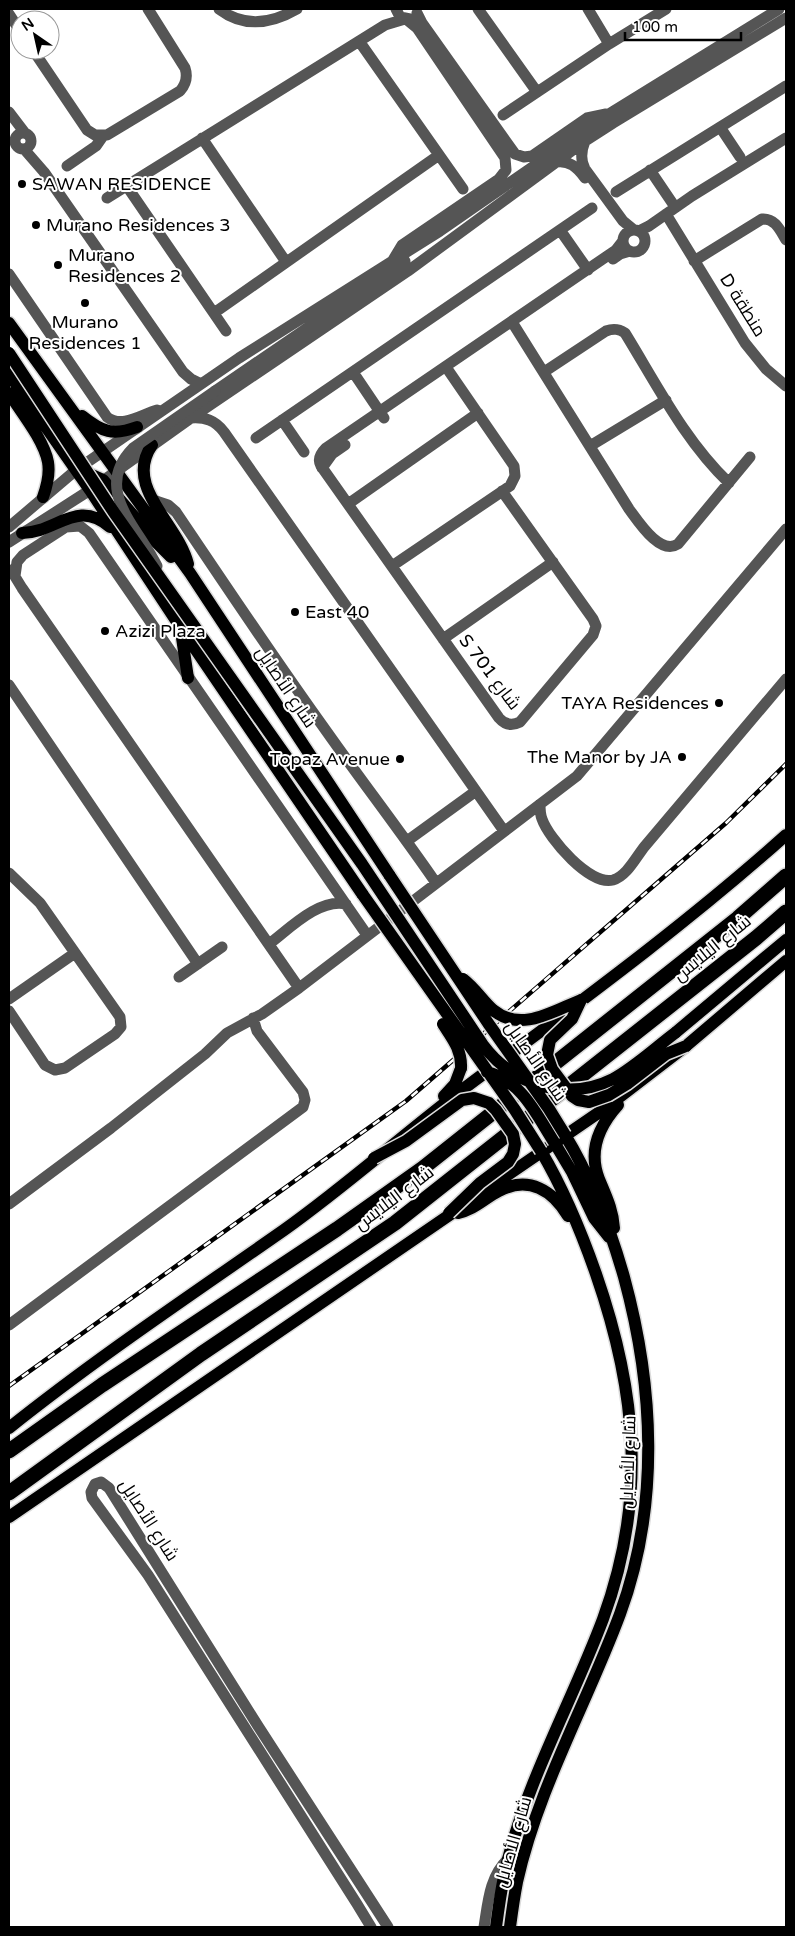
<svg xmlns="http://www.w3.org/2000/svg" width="795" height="1936" viewBox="0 0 795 1936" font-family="'Varela Round',Cairo,sans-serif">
<rect width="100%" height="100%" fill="#fff"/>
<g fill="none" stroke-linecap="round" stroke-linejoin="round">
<g stroke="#dbdbdb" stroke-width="15">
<path id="major" d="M9,323L190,573L390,876
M9,374L90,490L181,628L363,895
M9,393C21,412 44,440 48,462C50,474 47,486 43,497
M82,416C102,432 113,436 137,427
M152,445C123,487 178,523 188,564
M83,471L103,480L156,542L171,557
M22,533C56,533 77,498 110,527
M181,631L188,678
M675,1033L786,940
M444,1096L455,1084L461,1068
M554,1142L572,1172L594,1218L609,1237
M458,1213C474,1210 485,1198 499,1191C529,1175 553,1191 568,1216
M614,1228C613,1210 606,1196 599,1179C588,1151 599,1126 618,1105
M9,1428C98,1357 191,1295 284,1230C343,1188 397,1140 454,1096C566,1012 681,929 786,835
M9,1517L604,1109L686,1046L786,961
M496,1927C499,1904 502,1881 508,1859C530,1775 573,1699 603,1619C647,1499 637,1392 596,1274C581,1231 564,1190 541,1151
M510,1927C512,1912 514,1897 517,1882C538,1788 587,1703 620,1614C660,1505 654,1387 624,1277C610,1228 592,1179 565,1135"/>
</g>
<g stroke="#dbdbdb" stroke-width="18">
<path id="highway" d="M9,1451L102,1385L337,1229L423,1168L738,918L786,876
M9,1493L201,1354L395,1223L756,938L786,912"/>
</g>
<path stroke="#555" stroke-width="11" d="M219,9C244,28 271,24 297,9
M396,9L400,17L410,19
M478,9L537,92
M588,9L609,44
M417,13L422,23L515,154L524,157L532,156L587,118L606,114
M9,14L20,31
M359,41L463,189
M33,50L87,130L95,135H107L180,91C186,84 188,77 185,68L148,9
M9,112L25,133
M503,115L609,44L666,9
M720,127L740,157
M15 141a8 8 0 1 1 16 0a8 8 0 1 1-16 0Z
M202,138L286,262
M585,141C581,151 580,160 585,169L623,221L634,230
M24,149L44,172L183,372L191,379L201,384
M556,162C569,160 577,167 585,178
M67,166L96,146L103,136
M650,170L675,207
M126,185L226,331
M616,192L786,86
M107,198L385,25L405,19
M666,214L745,343L766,369L786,386
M560,230L588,270
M623 241a11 11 0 1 1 22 0a11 11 0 1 1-22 0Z
M639,231L649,226L692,196L786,138
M613,259L620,254L630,251
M393,260L402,245L499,179L506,170L505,158L417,28L406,19
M694,261L762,219C775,218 780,230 786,240
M9,274L107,417C122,429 142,414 157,410
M214,313L439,155
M512,322L629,509C638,521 660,556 678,544L750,457
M353,372L384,418
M544,372L606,331C614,328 619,329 625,333C657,385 685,441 729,483
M215,391L405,261
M191,418C205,417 215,420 224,432L504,831
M282,420L304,452
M256,438L592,208
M590,446L666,400
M322,468L332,454L345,445
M502,491L593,619L596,626L593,635L520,722C512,726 505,725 499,718L321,466C317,459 321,453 326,448L616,250L623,241
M153,500L168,505L176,512C226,586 275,660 327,732C363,783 401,832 436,883
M348,504L478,413
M9,527L76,470L239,358L440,231L609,114L779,9
M9,542L90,490L191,418L408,271L585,141L613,123L786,18
M392,566L510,486L515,476L514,466L446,367
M11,570L22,588L299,988
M15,576L17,562L23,555L66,527L80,526L89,533L367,935
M443,639L553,562
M9,685L198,964
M540,804C540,809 540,814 542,819C549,839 590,886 613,880C627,876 636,857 645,846L786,679
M407,841L476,791
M9,873L40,903L120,1017L121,1027L115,1034L65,1068L55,1070L45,1065L9,1011
M269,944C289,929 319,898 346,904
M179,977L222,947
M9,999L75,953
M9,1204L111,1128L205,1054L227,1033L262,1014L299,988L577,776L786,529
M9,1325L303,1107L305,1100L303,1092L257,1031L253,1018
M371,1927L357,1904L148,1575L92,1498L91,1492L95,1484L101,1482L109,1488L258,1726L388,1927
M484,1927C488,1903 489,1877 508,1859"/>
<use href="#major" stroke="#000" stroke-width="12"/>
<use href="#highway" stroke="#000" stroke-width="15"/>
<g stroke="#000" stroke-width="4.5">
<path id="rail" d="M9,1386L406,1101L726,823L786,764"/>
</g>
<use href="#rail" stroke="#fff" stroke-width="2.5" stroke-dasharray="8" stroke-linecap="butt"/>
<g stroke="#dbdbdb" stroke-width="15" stroke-linecap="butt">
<path id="major-bridge" d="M9,353L113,511L362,864L483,1045C513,1085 567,1102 613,1079C635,1067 655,1048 675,1033
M390,876L488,1023L549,1109L565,1135
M363,895L515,1110L541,1151
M463,979C475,988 482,1000 493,1010C521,1033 553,1011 581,1000
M581,1000L572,1019L550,1040L547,1055L552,1069L572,1096L578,1100L589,1102L609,1095L627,1084L666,1054L686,1046
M443,1024C452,1038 462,1050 461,1068
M487,1072C522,1081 536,1114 554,1142
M374,1158L406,1141L462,1100L474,1098L489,1103L496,1110L513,1134L515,1144L513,1154L508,1162L480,1183L449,1213"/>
</g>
<path stroke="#555" stroke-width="11" d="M157,566C138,527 92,490 133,448L215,391"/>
<use href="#major-bridge" stroke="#000" stroke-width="12"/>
</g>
<g fill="#000" stroke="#fff" stroke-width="2">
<circle cx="22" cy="184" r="5"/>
<circle cx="36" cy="225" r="5"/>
<circle cx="58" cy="265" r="5"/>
<circle cx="85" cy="303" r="5"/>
<circle cx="295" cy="612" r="5"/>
<circle cx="105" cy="631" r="5"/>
<circle cx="719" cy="703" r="5"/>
<circle cx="682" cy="757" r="5"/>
<circle cx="400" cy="759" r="5"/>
</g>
<g text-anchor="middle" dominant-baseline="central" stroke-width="4" stroke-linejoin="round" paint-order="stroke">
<g font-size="18" fill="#000" stroke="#fff" text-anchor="start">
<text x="32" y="184">SAWAN RESIDENCE</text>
<text x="46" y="225">Murano Residences 3</text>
<text x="68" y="255">Murano<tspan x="68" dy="21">Residences 2</tspan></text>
<text x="85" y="322" text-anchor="middle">Murano<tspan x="85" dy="21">Residences 1</tspan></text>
<text x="305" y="612">East 40</text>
<text x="115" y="631">Azizi Plaza</text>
<text x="709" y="703" text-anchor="end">TAYA Residences</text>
<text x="672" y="757" text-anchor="end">The Manor by JA</text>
<text x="390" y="759" text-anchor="end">Topaz Avenue</text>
</g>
<g font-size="18" fill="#000" stroke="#fff">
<text transform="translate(743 305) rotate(58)">D منطقة</text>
<text transform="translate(490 672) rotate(53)">S 701 شارع</text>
<text transform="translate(286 687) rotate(56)">شارع الأصايل</text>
<text transform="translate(712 948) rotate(-39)">شارع اليلايس</text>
<text transform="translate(536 1061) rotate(55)">شارع الأصايل</text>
<text transform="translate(394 1198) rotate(-37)">شارع اليلايس</text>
<text transform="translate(628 1462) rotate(-88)">شارع الأصايل</text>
<text transform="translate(149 1520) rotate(57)">شارع الأصايل</text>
<text transform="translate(513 1842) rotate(-74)">شارع الأصايل</text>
</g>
</g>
<rect width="795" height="1936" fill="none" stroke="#000000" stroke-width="20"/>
<g transform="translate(35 35) rotate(326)"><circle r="24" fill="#ffffff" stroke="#999999"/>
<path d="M0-4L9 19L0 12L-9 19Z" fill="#000000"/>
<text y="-8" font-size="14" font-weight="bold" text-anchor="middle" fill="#000000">N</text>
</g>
<path d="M625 32v8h116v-8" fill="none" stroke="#000000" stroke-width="2.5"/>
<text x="632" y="32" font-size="15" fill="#000000" stroke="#ffffff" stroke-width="4" paint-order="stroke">100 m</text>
</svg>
